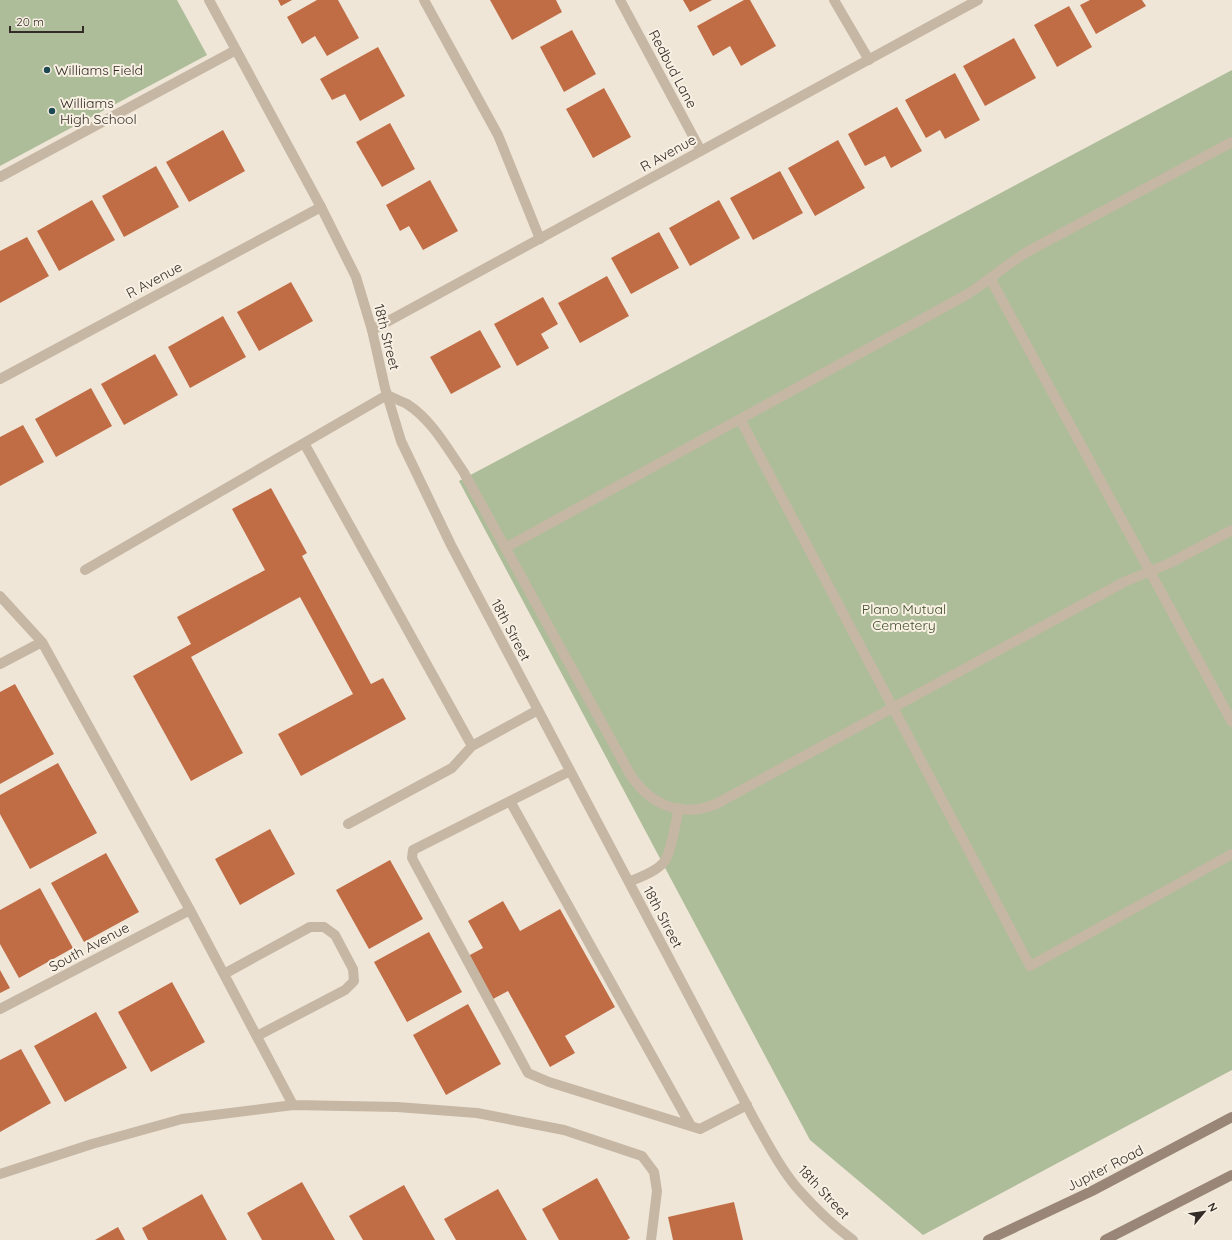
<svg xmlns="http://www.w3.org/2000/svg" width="1232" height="1240" viewBox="0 0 1232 1240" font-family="Quicksand,sans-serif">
<rect width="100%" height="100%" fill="#efe6d8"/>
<path fill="#aebd99" d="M0,0H177L207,55L0,166Z
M1232,70V1070L923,1235L810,1140L459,481Z"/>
<path fill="#c06c45" d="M278,0H292L281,6Z
M317,0H338L359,38L327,56L315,36L302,44L287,17Z
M490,0H556L562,12L512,40Z
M683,0H712L690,12Z
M744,0H750L776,46L741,66L730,46L713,56L697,26Z
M1090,0H1142L1146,6L1096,34L1080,5Z
M1069,6L1092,47L1057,67L1034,25Z
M572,30L596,74L564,92L540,47Z
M1014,38L1036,78L985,106L963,66Z
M378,47L405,96L360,121L345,94L332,100L320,79Z
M955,73L980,120L945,139L940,130L926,138L905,100Z
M604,88L631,137L593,158L566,109Z
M897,107L922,151L891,168L885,156L865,166L848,134Z
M390,123L415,169L382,187L356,142Z
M223,130L245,171L189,202L166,162Z
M838,140L865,188L815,216L788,168Z
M156,166L179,207L124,237L102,196Z
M780,171L803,213L753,240L730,198Z
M430,180L458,231L423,250L409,226L400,231L386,205Z
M92,200L115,240L59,271L37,231Z
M719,200L740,238L690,266L669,228Z
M659,232L679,268L631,294L611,258Z
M27,237L49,276L0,303V251Z
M607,276L629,316L580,343L558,303Z
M291,282L313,321L259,351L237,312Z
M543,297L558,324L541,334L549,348L517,366L494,324Z
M223,316L246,357L190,388L168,347Z
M480,330L501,367L451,394L430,357Z
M155,354L178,395L124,425L101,384Z
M91,388L112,426L56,457L35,419Z
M23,425L44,462L0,486V437Z
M271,488L307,553L302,556L371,684L383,678L406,719L301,776L278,734L353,694L300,597L191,657L243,753L191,781L133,676L191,644L177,617L265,570L232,509Z
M15,684L54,754L0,784V692Z
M58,763L97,833L30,869L0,814V795Z
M270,829L295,874L240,905L215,859Z
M106,853L139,912L84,942L51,883Z
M390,860L423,919L369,949L336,890Z
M40,888L73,948L19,978L0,944V910Z
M503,901L520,931L560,909L615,1007L565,1036L575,1053L550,1067L508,991L493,999L468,956L483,948L468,921Z
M429,932L462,992L407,1022L374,962Z
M0,970L10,988L0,993Z
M172,982L205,1042L151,1072L118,1012Z
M468,1004L501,1064L446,1095L413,1035Z
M96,1012L127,1068L65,1102L34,1046Z
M21,1049L51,1103L0,1132V1060Z
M597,1178L630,1238L627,1240H559L542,1209Z
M302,1182L335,1240H262L247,1213Z
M404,1185L435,1240H363L349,1216Z
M498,1189L527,1240H456L444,1219Z
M202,1194L227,1240H148L142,1228Z
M734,1202L743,1240H673L668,1217Z
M118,1227L125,1240H95Z"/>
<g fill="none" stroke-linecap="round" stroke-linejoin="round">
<path stroke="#c6b7a4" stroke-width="10" d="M424,0L498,135L540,239
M834,0L869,60
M0,177L236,50
M990,278L1232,722
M740,419L1030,966L1232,854
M304,443L472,746L538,710
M505,548L966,295C987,282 1006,265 1027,252L1232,142
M85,570L387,395C393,398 401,401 407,404C432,420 447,448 463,471L630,774C650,805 681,818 716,804L1124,582L1170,563L1232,530
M0,596L42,642
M0,664L42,642L190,910L293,1105L397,1107L477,1113L564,1130L642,1156L654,1172L657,1191L651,1240
M570,771L413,850L412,858L528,1073L549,1082L700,1129L747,1105
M510,801L691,1126
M348,824L452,768L472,746
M629,882C640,877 656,872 664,862C671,854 676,820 679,808
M224,974L310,927H324L335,935L353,969L354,981L345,990L257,1036
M0,1009L190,910
M0,1174L92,1144L182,1119L293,1105"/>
<path stroke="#c6b7a4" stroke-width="10" d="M620,0L701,151
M372,330L978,0
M0,379L321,207"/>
<path stroke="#c6b7a4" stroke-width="10" d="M209,0L321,207L356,277L372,330L385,388L401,441L451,545L755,1121C768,1144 781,1169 798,1189C813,1206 835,1227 853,1240"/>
<path stroke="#9a8676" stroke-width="10" d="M988,1240L1092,1191L1232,1117
M1105,1240L1232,1175"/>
</g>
<g fill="#1d4a52" stroke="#f8f0e3" stroke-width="1.5">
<circle cx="47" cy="70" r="4"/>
<circle cx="52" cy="111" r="4"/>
</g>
<g text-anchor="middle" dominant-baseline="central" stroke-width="4" stroke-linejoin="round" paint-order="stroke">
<g font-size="14" fill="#322b26" stroke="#f8f0e3">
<text transform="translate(673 69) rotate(62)">Redbud Lane</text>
<text transform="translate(668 153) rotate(-29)">R Avenue</text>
<text transform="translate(154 280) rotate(-28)">R Avenue</text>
<text transform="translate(387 337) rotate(76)">18th Street</text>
<text transform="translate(511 630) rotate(62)">18th Street</text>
<text transform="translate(663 917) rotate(62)">18th Street</text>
<text transform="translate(89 947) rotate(-28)">South Avenue</text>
<text transform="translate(1105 1168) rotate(-27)">Jupiter Road</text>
<text transform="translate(824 1192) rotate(47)">18th Street</text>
</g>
<g font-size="14" fill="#322b26" stroke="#f8f0e3" text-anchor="start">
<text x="55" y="70">Williams Field</text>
<text x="60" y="103">Williams<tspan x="60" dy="16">High School</tspan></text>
</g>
<g font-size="14" fill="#3f4f2b" stroke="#f8f0e3">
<text x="904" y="609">Plano Mutual<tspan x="904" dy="16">Cemetery</tspan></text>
</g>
</g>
<g transform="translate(1204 1212) rotate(61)" stroke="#f8f0e3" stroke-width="3" paint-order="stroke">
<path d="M0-3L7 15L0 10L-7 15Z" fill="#322b26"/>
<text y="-6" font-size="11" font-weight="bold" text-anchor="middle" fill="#322b26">N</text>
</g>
<path d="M10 26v6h73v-6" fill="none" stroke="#322b26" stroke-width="2"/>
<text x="16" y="26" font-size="12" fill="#322b26" stroke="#f8f0e3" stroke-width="3" paint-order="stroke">20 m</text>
</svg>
